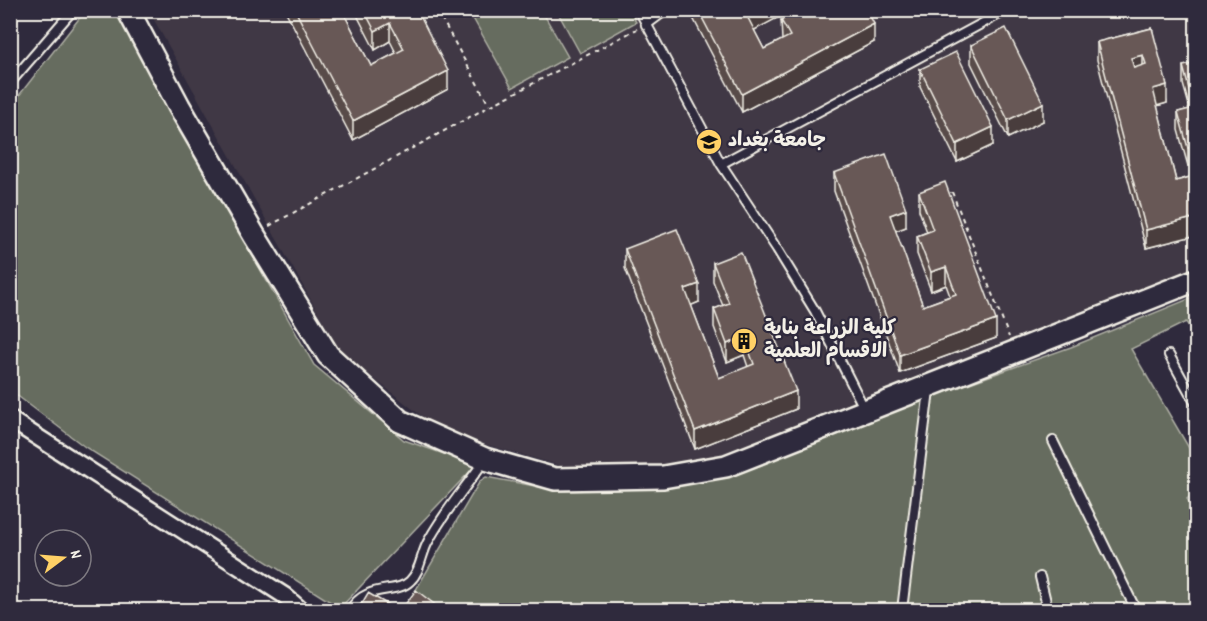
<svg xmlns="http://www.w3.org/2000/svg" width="1207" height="621" viewBox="0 0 1207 621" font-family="Dekko,'Playpen Sans Arabic',sans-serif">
<rect width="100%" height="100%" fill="#2f2a3d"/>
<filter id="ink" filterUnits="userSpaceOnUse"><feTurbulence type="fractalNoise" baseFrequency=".0167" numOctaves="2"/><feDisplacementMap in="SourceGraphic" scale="12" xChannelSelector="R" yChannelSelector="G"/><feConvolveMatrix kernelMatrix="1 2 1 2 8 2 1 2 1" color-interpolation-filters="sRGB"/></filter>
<g filter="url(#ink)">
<path fill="#403844" d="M149,11H1196V273L744,449L661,473L575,470L442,432L340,352Z"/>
<path fill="#666c5e" stroke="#adaea3" stroke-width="1.5" d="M85,11H115L314,365L404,440L476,465L340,608L85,447L11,391L10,107Z
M469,11H542L568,57L512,88Z
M557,11H630L636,22L580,53Z
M1196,296V338L1186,322L1131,349L1196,460V492L1187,499L1196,511V610H404L480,481L486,477L562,491L672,487L732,476L835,434L936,395L1071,347Z"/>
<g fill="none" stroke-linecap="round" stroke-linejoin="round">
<g stroke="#f4f1e8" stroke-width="12">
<path id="lane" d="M639,10L721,164L777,249L815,311L864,408
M646,25L666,10
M10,83L73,10
M721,164L1007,10
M1169,355L1196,404
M1053,441L1136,610
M1040,577L1048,610
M350,610C367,582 396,595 410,581C421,571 421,553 429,540C444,512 466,487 484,461
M902,610L929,390"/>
</g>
<g stroke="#f4f1e8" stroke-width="20">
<path id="street" d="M10,418L14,422L285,596L301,610"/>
</g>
<g stroke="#f4f1e8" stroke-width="26">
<path id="secondary" d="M128,10L179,106L254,235L328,355L400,421L485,459L555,479L663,477L726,466L1196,280"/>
</g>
<path stroke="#f4f1e8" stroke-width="2" stroke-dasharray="4.5 4.5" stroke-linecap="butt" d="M437,10L489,105
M952,192L1009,337
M269,226L490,106L637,29"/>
<use href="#lane" stroke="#2f2a3d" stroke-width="8"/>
<use href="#street" stroke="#2f2a3d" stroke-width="15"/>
<use href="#secondary" stroke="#2f2a3d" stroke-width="21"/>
</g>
<path fill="#594c4a" stroke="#f4f1e8" stroke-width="1.5" d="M285,10H342L371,66L396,53L390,41L375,50L358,17V10H417L448,89L353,140Z
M692,10H792L754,30L764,49L782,40L781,20L822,17L874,42L742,112L692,16Z
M1152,28L1167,103L1157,106L1176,181L1197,175V235L1146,248L1097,60V42Z
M971,45L1043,121L1008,138L971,63Z
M1197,63V164L1188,166L1178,130V112L1190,109L1183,84V66Z
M920,69L993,145L957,162L920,87Z
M834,173L906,227L895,231L923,306L950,296L946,285L931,291L917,254V236L927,232L919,210V192L996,338L900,373L834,191Z
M625,249L699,302L691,305L719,378L748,367L744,355L727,362L714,327V309L723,306L713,281V263L796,409L695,449L625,268Z"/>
<path fill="#493e3c" stroke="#f4f1e8" stroke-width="1.5" d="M758,10H792L747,34V16Z
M390,23V41L375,50V31Z
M874,24V42L742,112V94Z
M1143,55V73L1131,76V58Z
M448,71V89L353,140V121Z
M1167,85V103L1153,107V89Z
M1043,103V121L1008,138V120Z
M993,127V145L957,162V144Z
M1197,146V164L1188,166V148Z
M906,209V227L890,233V215Z
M1197,217V235L1146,248V230Z
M946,267V285L931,291V272Z
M699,284V302L685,308V289Z
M996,320V338L900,373V355Z
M744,337V355L727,362V344Z
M796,391V409L695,449V431Z"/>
<path fill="#685856" stroke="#f4f1e8" stroke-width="1.5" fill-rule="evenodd" d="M295,10H342L371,66L404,49L390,23L375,31L364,10H417L448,71L353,121Z
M698,10H758L747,16L764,49L790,36L781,20L800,10H818L822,17L834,10H867L874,24L742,94Z
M1006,28L1043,103L1008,120L971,45Z
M1152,28L1167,85L1153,89L1176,181L1197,175V217L1146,230L1097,42ZM1143,55L1146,64L1134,68L1131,58Z
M956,52L993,127L957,144L920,69Z
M1197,63V146L1188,148L1178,112L1194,108L1183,66Z
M886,154L906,209L890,215L923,306L956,294L946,267L931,272L917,236L933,230L919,192L945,182L996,320L900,355L834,173Z
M677,229L699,284L685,289L719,378L754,364L744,337L727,344L714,309L729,303L713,263L741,252L796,391L695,431L625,249Z
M416,590L438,607L435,610H401Z
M368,593L397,610H358Z"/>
</g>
<defs>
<g id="university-disc" transform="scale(1.35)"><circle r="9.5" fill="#ffd166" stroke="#2f2a3d"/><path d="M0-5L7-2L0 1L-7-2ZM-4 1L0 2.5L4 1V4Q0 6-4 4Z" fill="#111"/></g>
<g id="building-disc" transform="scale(1.35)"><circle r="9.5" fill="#ffd166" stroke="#2f2a3d"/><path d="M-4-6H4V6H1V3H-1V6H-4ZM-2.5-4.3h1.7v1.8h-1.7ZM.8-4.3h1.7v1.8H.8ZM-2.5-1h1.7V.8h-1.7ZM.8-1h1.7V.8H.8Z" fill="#111"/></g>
</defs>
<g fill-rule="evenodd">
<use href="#university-disc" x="709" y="142"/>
<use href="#building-disc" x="744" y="341"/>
</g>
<g text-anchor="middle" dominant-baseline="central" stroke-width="4.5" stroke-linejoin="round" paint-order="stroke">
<g font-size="20" font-weight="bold" fill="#f4f1e8" stroke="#2f2a3d" text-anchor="start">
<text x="728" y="142">جامعة بغداد</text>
<text x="764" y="330">كلية الزراعة بناية<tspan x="764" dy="23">الاقسام العلمية</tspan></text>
</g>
</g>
<rect width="1207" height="621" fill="none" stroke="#2f2a3d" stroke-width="36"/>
<rect x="18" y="18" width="1171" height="585" fill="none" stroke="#f4f1e8" stroke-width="2" filter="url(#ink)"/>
<g transform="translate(63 558) rotate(74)"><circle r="28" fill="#2f2a3d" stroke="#7e7a81" stroke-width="1.5"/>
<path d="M0-4.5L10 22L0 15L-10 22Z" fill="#ffd166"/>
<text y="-9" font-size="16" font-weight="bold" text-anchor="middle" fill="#f4f1e8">N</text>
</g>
</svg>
